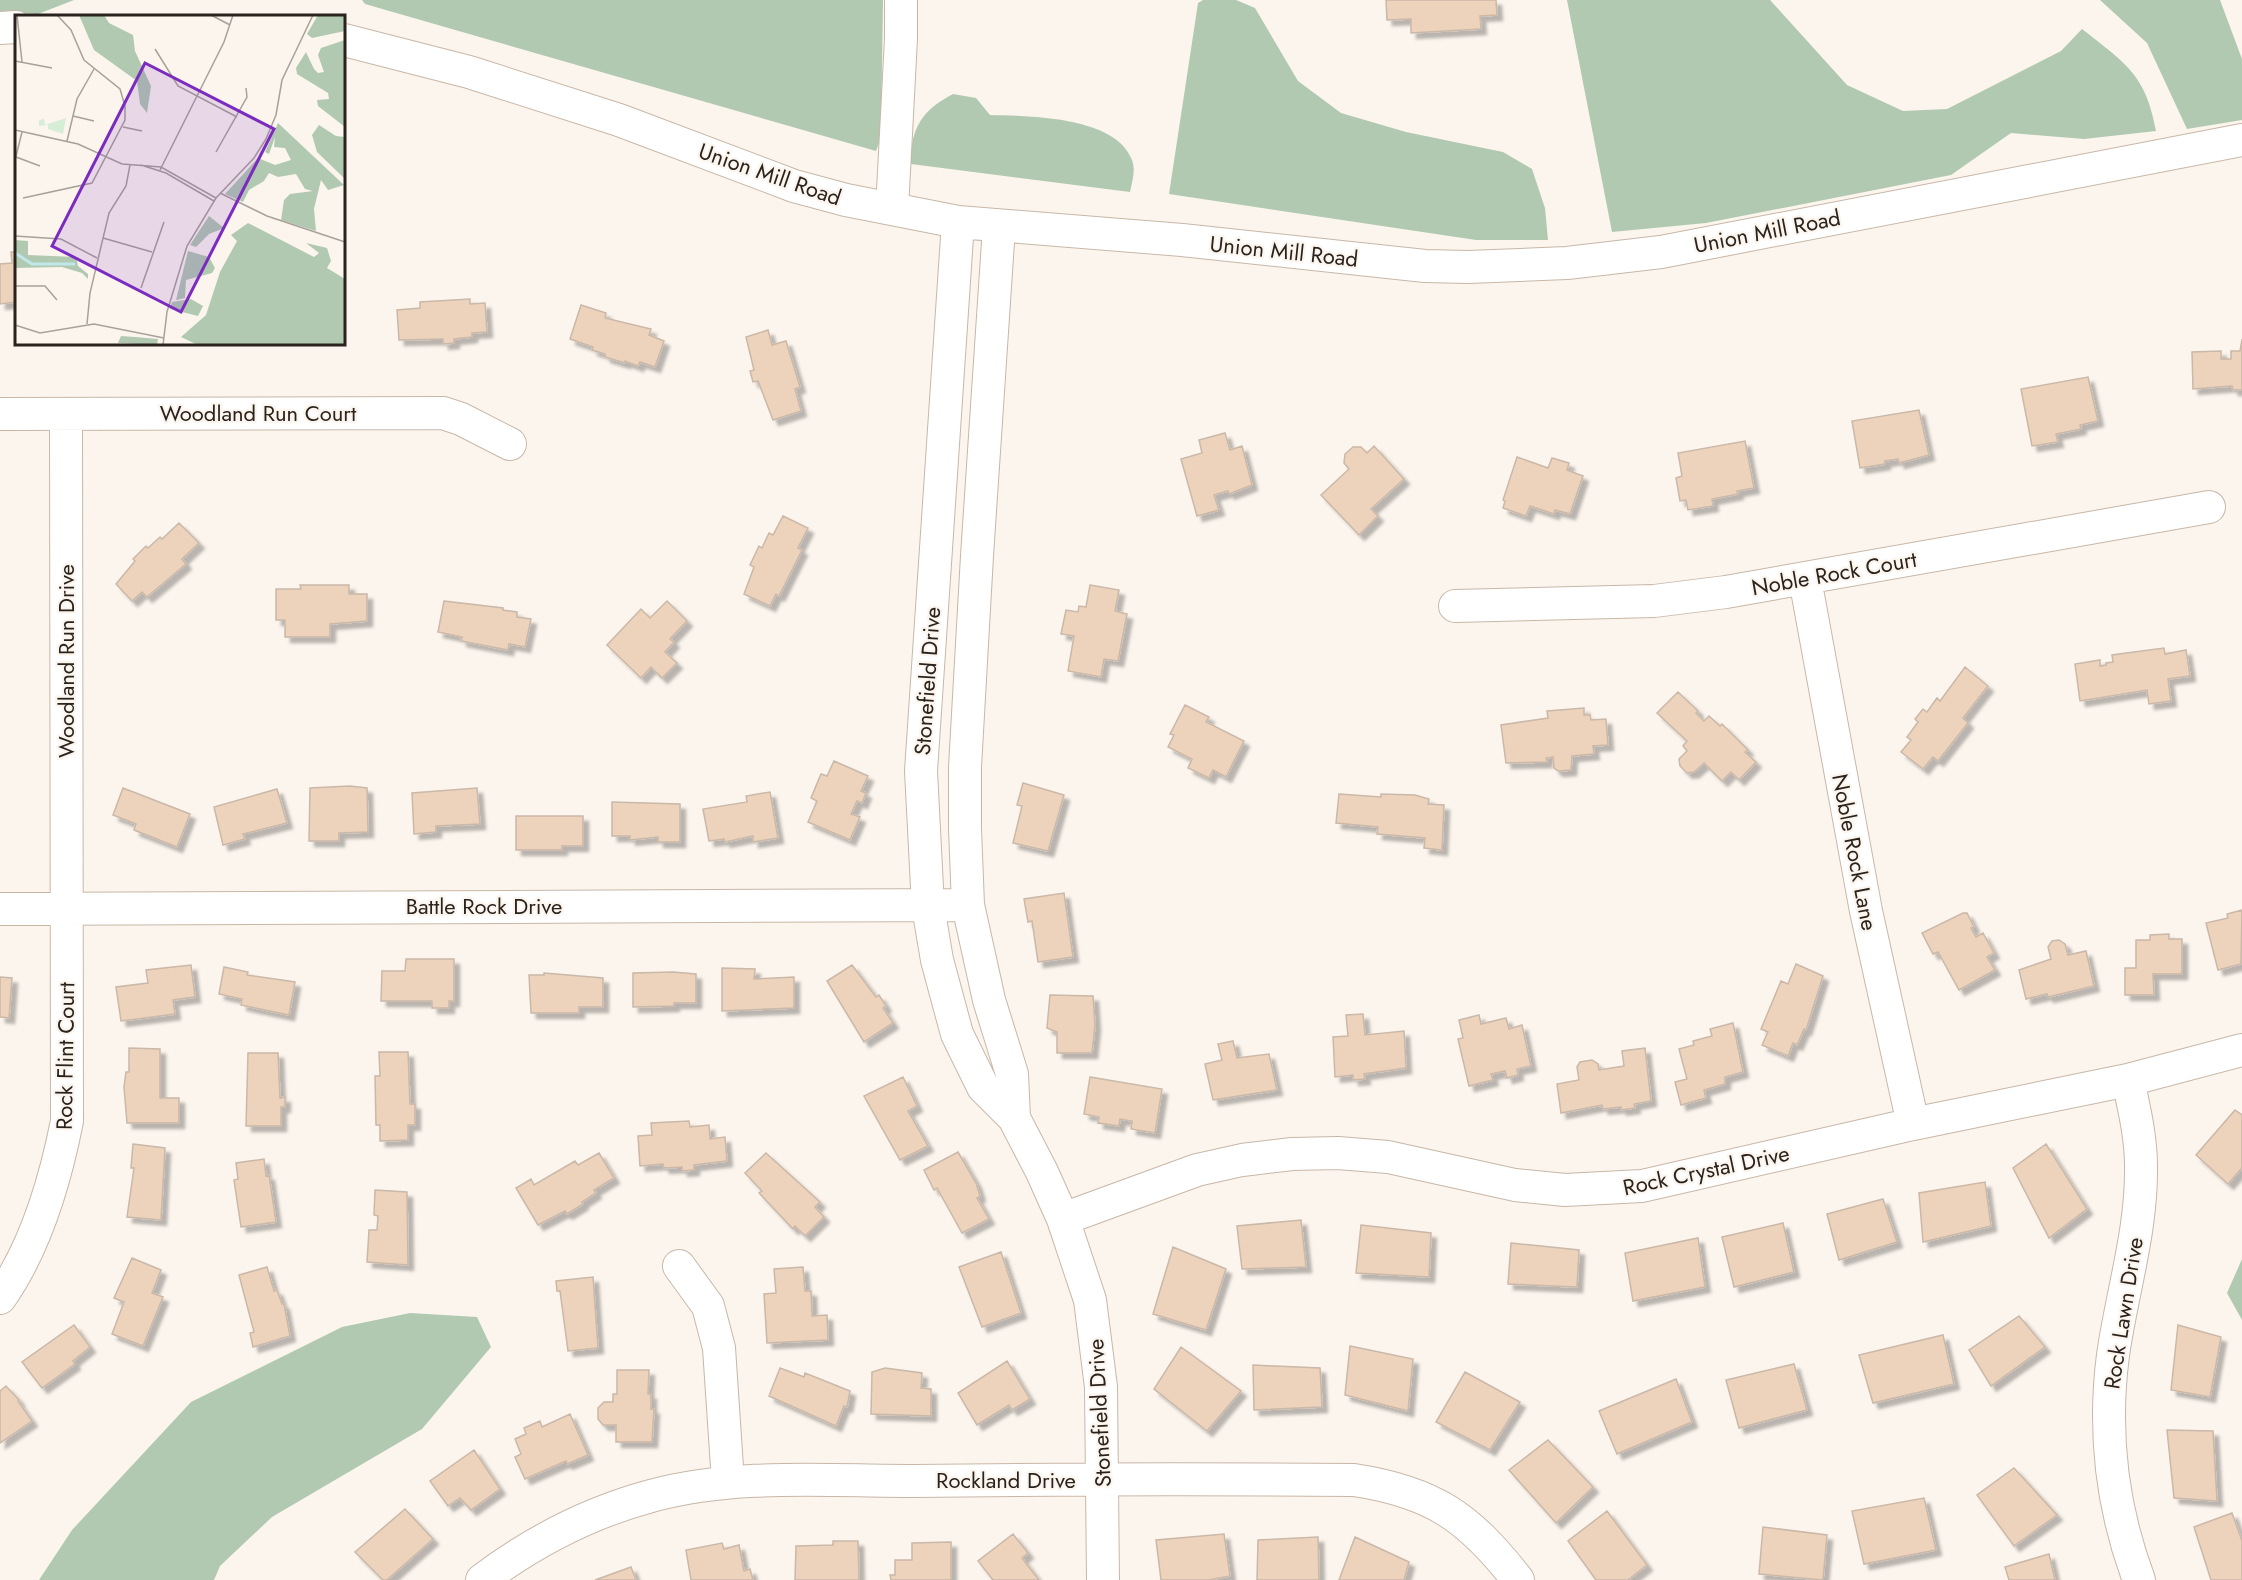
<svg xmlns="http://www.w3.org/2000/svg" width="2242" height="1580" viewBox="0 0 2242 1580" font-family="Jost,sans-serif">
<defs>
<filter id="shadow"><feDropShadow dx="5.5" dy="5.5" stdDeviation="1.5" flood-color="#0004"/></filter>
</defs>
<rect width="100%" height="100%" fill="#fcf5ee"/>
<path fill="#b1c9b1" d="M0,0H74L38,14L0,12Z
M362,0H883L881,138L876,151L365,4Z
M1203,0H1236L1255,8L1298,81L1341,113L1406,132L1503,152L1532,169L1545,208L1548,240H1476L1169,194L1198,3Z
M1567,0H1770L1847,85L1903,111L1947,109L2061,51L2082,29C2125,63 2146,74 2156,131L2084,139L2011,133L1951,175L1706,223L1612,232Z
M2100,0H2220L2242,59V120L2187,129L2147,43Z
M953,94L976,98L990,115C1028,116 1116,116 1132,160C1136,171 1132,181 1130,192L911,164C910,129 922,110 953,94Z
M2242,1259V1320L2227,1293Z
M410,1313L477,1317L491,1347L422,1429L272,1517L220,1566L214,1580H39L72,1530L191,1402L342,1327Z"/>
<path fill="#edd3bc" stroke="#cab8a8" stroke-width="1.5" filter="url(#shadow)" d="M1386,0H1496L1497,15L1480,16L1481,29L1411,33V19L1387,20Z
M11,252H16V302L0,304V264L12,263Z
M470,299V304L485,303L487,332L472,333V337L454,339V343L443,344V339L399,340L397,310L420,308V302Z
M581,305L606,313L605,318L651,329L649,335L664,341L655,367L640,362L638,366L625,361V363L605,357V354L592,350L593,347L570,339Z
M768,330L772,345L786,341L800,387L795,389L801,411L773,420L758,381L753,382L750,371L754,370L746,337Z
M2242,339V390H2233L2232,386L2193,389L2192,352L2221,351V359H2231V351H2240Z
M2088,377L2098,421L2080,425L2081,429L2056,434L2058,442L2032,446L2021,389Z
M1919,410L1929,455L1899,463L1898,459L1885,461V464L1860,468L1852,421Z
M1225,433L1230,450L1242,446L1252,485L1229,494L1228,491L1214,495L1219,510L1197,516L1181,459L1202,453L1199,440Z
M1745,441L1754,488L1737,491L1738,494L1712,499L1713,506L1688,510L1686,500L1680,501L1676,478L1682,476L1678,453Z
M1374,446L1404,479L1371,509L1378,516L1359,535L1321,495L1349,469L1344,463L1345,454L1353,447H1361L1367,453Z
M1517,457L1548,468L1552,458L1569,463L1567,470L1583,476L1570,514L1555,510L1554,514L1530,506L1526,516L1503,508L1505,501L1503,500Z
M783,516L808,528L798,548L802,550L779,596L776,594L770,606L744,594L754,567L750,565L759,546L762,548L769,533L773,535Z
M179,523L199,543L182,559L186,564L147,597L142,592L132,601L116,584L135,561L133,559L146,546L148,548L160,537L162,539Z
M300,585H349V594H367V621L330,624V637H285V620H276V589H301Z
M1090,585L1119,590L1115,611L1127,614L1118,661L1104,659L1101,677L1068,671L1074,636L1061,634L1066,610L1078,612L1079,606L1086,607Z
M444,601L503,608V610L517,612V617L531,619L525,647L509,644L508,650L461,641L462,637L438,632Z
M667,601L687,621L670,639L674,642L665,652L677,663L662,678L651,667L641,678L607,645L641,609L650,618Z
M2164,648L2165,654L2186,650L2190,676L2168,679L2171,701L2149,704L2147,690L2080,701L2075,664L2100,660V666L2106,665V663L2113,662L2112,655Z
M1965,667L1988,686L1963,718L1968,723L1938,761L1933,757L1923,769L1901,752L1911,740L1907,737L1918,722L1915,719L1923,709L1927,712L1937,698L1940,701Z
M1678,692L1698,711L1696,713L1704,721L1709,716L1720,726L1722,724L1748,750L1745,752L1756,762L1739,780L1731,772L1722,781L1704,763L1694,772L1687,773L1680,766L1679,759L1687,751L1683,746L1687,741L1657,713Z
M1185,705L1209,717L1206,722L1244,741L1226,777L1213,770L1209,778L1188,768L1192,759L1168,747L1174,735L1170,734Z
M1584,708V715H1590L1591,720L1606,719L1608,745L1593,746L1594,754L1572,756L1571,770L1558,771L1554,768L1553,757L1546,758L1547,762L1506,763L1501,725L1548,718L1547,711Z
M834,761L868,776L861,791L866,793L862,803L857,801L851,814L860,817L850,840L808,822L817,801L811,798L821,774L827,776Z
M1023,783L1064,795L1048,851L1013,843L1022,806L1017,805Z
M350,786L367,788L368,832L339,833V841H309L310,788Z
M123,788L190,814L177,847L134,830L136,824L113,815Z
M477,788L480,824L436,826V832L414,834L412,793Z
M277,789L287,823L243,834L245,839L223,845L214,807Z
M770,792L778,838L753,842V836L725,842L724,839L709,841L703,809L747,802L746,796Z
M1339,794L1381,797V794L1415,795L1429,799L1428,804L1444,805L1442,850L1424,848L1425,838L1377,834L1378,827L1336,823Z
M612,802L680,804V842H658V837L630,840V836H612Z
M516,816H583V846H562V850H516Z
M1064,893L1073,957L1038,962L1032,921L1028,922L1024,899Z
M2242,910L2241,964L2218,970L2206,923L2228,918L2227,914Z
M1963,913H1967L1974,927L1971,928L1976,937L1983,933L1994,953L1987,957L1995,970L1959,990L1938,952L1933,954L1922,933Z
M2169,934V939H2182V974H2153L2154,995H2125V968H2136V940H2150V935Z
M2059,940L2065,944L2068,955L2086,951L2094,986L2048,997L2047,994L2026,999L2019,970L2051,959L2048,947L2052,941Z
M406,959H454V1001H449V1008H432V1001H381L382,971H405Z
M1796,964L1823,976L1806,1030L1804,1029L1797,1045L1793,1043L1788,1056L1762,1045L1768,1032L1761,1029L1781,981L1788,984Z
M191,965L195,997L173,1000L175,1014L121,1021L116,987L148,983L146,970Z
M852,965L876,997L879,995L886,1006L883,1008L893,1023L864,1042L827,981Z
M224,967L248,972L247,975L295,982L289,1015L241,1005L242,999L219,994Z
M722,968L755,969L754,979L794,977V1008L722,1011Z
M673,972L696,974V1003H674V1006L633,1007V973Z
M544,973L603,978V1007H579V1013H531L529,975H544Z
M0,977L12,978L9,1018L0,1017Z
M1050,995L1093,996L1095,1025L1092,1053H1057V1032L1047,1028Z
M1363,1014L1365,1035L1404,1031L1406,1068L1364,1074L1365,1079L1353,1080V1075L1335,1077L1333,1037L1348,1036L1346,1015Z
M1479,1015L1481,1024L1506,1018L1509,1029L1522,1025L1531,1066L1517,1069L1518,1075L1507,1078L1505,1071L1491,1074L1493,1080L1469,1086L1458,1039L1463,1038L1459,1020Z
M1733,1023L1743,1072L1725,1077V1084L1704,1090L1706,1098L1681,1105L1675,1082L1687,1079L1679,1049L1694,1045L1693,1041L1712,1036L1710,1029Z
M1233,1041L1237,1058L1269,1054L1277,1090L1213,1100L1205,1064L1222,1060L1218,1044Z
M129,1048L160,1049V1098H179V1123H127L124,1087L126,1072H129Z
M1645,1048L1651,1101L1634,1104L1635,1108L1621,1110V1107L1603,1109L1602,1105L1561,1113L1557,1084L1579,1080L1577,1067L1580,1062L1592,1060L1598,1064L1599,1070L1624,1066L1622,1051Z
M379,1052H408L410,1104H415V1125H408V1140L380,1141V1125H376L375,1076H380Z
M248,1053H278L280,1098L285,1097V1107H281V1126H246Z
M903,1077L917,1106L908,1111L928,1146L900,1160L864,1096Z
M1090,1077L1162,1089L1155,1133L1131,1129L1132,1121L1120,1119L1119,1126L1098,1123L1099,1117L1084,1114Z
M2235,1110L2242,1115V1168L2228,1184L2196,1155Z
M689,1121L690,1127L709,1125L710,1139L725,1137L727,1161L694,1165V1170L682,1171V1167L664,1168L663,1164L640,1166L638,1136L652,1135L651,1123Z
M133,1144L165,1148L161,1220L127,1217L134,1168H131Z
M2046,1144L2087,1209L2049,1238L2013,1168Z
M958,1152L976,1183L980,1196L977,1198L989,1219L962,1233L937,1188L934,1190L924,1170Z
M599,1153L614,1178L594,1190L596,1193L582,1202L583,1204L567,1214L565,1211L538,1225L516,1188L531,1179L534,1185L575,1161L578,1165Z
M766,1153L820,1202L815,1207L824,1217L805,1236L795,1226L793,1229L759,1193L762,1191L745,1173Z
M264,1159L266,1176L269,1175L276,1222L241,1227L234,1180L238,1179L236,1163Z
M1985,1182L1991,1226L1923,1242L1919,1193Z
M375,1190L407,1192L408,1265L367,1262L369,1230H377L378,1216L374,1215Z
M1883,1199L1897,1242L1839,1260L1827,1214Z
M1301,1220L1306,1267L1242,1269L1237,1226Z
M1783,1223L1794,1272L1734,1287L1722,1237Z
M1361,1225L1431,1233L1429,1277L1356,1273Z
M1698,1238L1705,1287L1633,1301L1625,1253Z
M1511,1243L1579,1250L1577,1287L1508,1284Z
M1173,1247L1226,1269L1206,1330L1153,1314Z
M1001,1252L1021,1313L982,1327L959,1267Z
M132,1258L161,1270L152,1293L163,1297L143,1346L112,1334L124,1302L114,1298Z
M267,1267L274,1291L277,1290L282,1304H284L290,1336L253,1347L250,1333L254,1332L239,1275Z
M803,1267L805,1291H811L812,1316L827,1315L828,1340L767,1343L764,1294L776,1293L774,1269Z
M593,1277L598,1348L568,1351L560,1291H557L556,1281Z
M2019,1316L2045,1347L1991,1386L1969,1350Z
M74,1325L90,1347L73,1361L75,1364L42,1388L22,1362Z
M2178,1325L2221,1337L2210,1397L2171,1390Z
M1943,1335L1954,1384L1873,1403L1859,1355Z
M1350,1346L1413,1359L1408,1411L1345,1395Z
M1181,1347L1241,1391L1207,1431L1154,1389Z
M1007,1361L1030,1399L1012,1410L1009,1405L977,1425L958,1393Z
M1794,1364L1807,1410L1739,1428L1726,1380Z
M1253,1365L1320,1368L1322,1407L1254,1410Z
M780,1368L804,1377L805,1373L850,1391L847,1407L844,1406L836,1426L769,1396Z
M885,1368L922,1373L921,1388L931,1389V1416L871,1414L872,1372Z
M617,1370H649L648,1394H651V1409H654L652,1442H616V1425H603L598,1419V1408L604,1402H613V1394H617Z
M1465,1372L1520,1402L1490,1450L1436,1422Z
M1676,1379L1692,1422L1617,1454L1599,1411Z
M6,1386L19,1400L18,1401L32,1421L0,1443V1391Z
M570,1414L588,1455L567,1464L566,1461L525,1479L515,1457L521,1454L515,1439L526,1434L524,1428L540,1421L542,1427Z
M2167,1430L2213,1431L2217,1501L2174,1498Z
M1548,1440L1593,1487L1556,1523L1509,1470Z
M474,1450L500,1489L471,1510L460,1498L448,1506L430,1481Z
M2014,1468L2057,1515L2014,1546L1977,1495Z
M1924,1498L1936,1550L1864,1564L1852,1511Z
M405,1509L433,1539L387,1580H383L355,1552Z
M1607,1511L1647,1565L1628,1580H1596L1568,1541Z
M2232,1513L2242,1541V1580H2211L2194,1527Z
M1763,1527L1827,1535L1823,1580L1759,1574Z
M1013,1534L1028,1553L1022,1558L1039,1580H993L978,1561Z
M1224,1534L1230,1576L1209,1580H1161L1156,1540Z
M1318,1537L1319,1580H1257L1258,1540Z
M1355,1537L1409,1562L1404,1580H1339Z
M833,1541H858L859,1580H795L796,1546L833,1545Z
M951,1542V1580H891L890,1575H895V1560H912V1543Z
M722,1543L724,1549L739,1545L744,1571L750,1569L753,1580H691L686,1550Z
M2049,1554L2055,1580H2009L2005,1567Z
M631,1567L636,1580H595Z"/>
<g fill="none" stroke-linecap="round" stroke-linejoin="round">
<g stroke="#c8b7a7" stroke-width="34">
<path id="minor" d="M0,28L16,27
M344,40L469,72L619,120L794,186L846,200L958,222L1182,240L1425,266L1468,267L1567,263L1661,252L2242,140
M892,209L901,39V0
M958,222L921,771L928,907L937,960L957,1034L983,1087L1014,1118L1042,1172L1063,1219L1090,1300L1101,1387L1103,1580
M999,227L977,556L965,767V829L968,905L989,1000L1012,1074L1014,1118
M0,414L443,413L461,419L510,444
M1805,579L1866,911L1913,1124
M1455,606L1654,601L1726,592L2209,507
M0,909L968,905
M2128,1080C2134,1108 2141,1137 2141,1166C2142,1231 2122,1292 2113,1355C2103,1432 2112,1508 2139,1580
M1063,1219L1197,1170L1242,1160L1292,1154L1338,1153L1388,1157L1515,1185L1565,1190L1642,1186L1913,1124L2128,1080L2242,1050
M679,1266L708,1306L719,1348L728,1482
M0,1298C36,1247 55,1182 67,1121L66,414
M482,1580C534,1541 588,1513 651,1496C736,1473 827,1481 913,1481C1060,1479 1207,1479 1354,1480C1433,1492 1469,1517 1518,1580"/>
</g>
<use href="#minor" stroke="#fff" stroke-width="32"/>
</g>
<g text-anchor="middle" dominant-baseline="central" stroke-width="4.5" stroke-linejoin="round" paint-order="stroke">
<g font-size="22" fill="#2a231d" stroke="#fcf5ee">
<text transform="translate(770 174) rotate(19)">Union Mill Road</text>
<text transform="translate(1767 231) rotate(-11)">Union Mill Road</text>
<text transform="translate(1284 251) rotate(6)">Union Mill Road</text>
<text x="258" y="413">Woodland Run Court</text>
<text transform="translate(1834 573) rotate(-10)">Noble Rock Court</text>
<text transform="translate(66 661) rotate(-90)">Woodland Run Drive</text>
<text transform="translate(927 681) rotate(-86)">Stonefield Drive</text>
<text transform="translate(1855 852) rotate(79)">Noble Rock Lane</text>
<text x="484" y="906">Battle Rock Drive</text>
<text transform="translate(65 1056) rotate(-89)">Rock Flint Court</text>
<text transform="translate(1706 1170) rotate(-12)">Rock Crystal Drive</text>
<text transform="translate(2123 1313) rotate(-81)">Rock Lawn Drive</text>
<text transform="translate(1099 1413) rotate(-93)">Stonefield Drive</text>
<text x="1006" y="1480">Rockland Drive</text>
</g>
</g>
<g transform="translate(15 15)">
<rect width="330" height="330" fill="#fcf5ee"/>
<path d="M51,103L48,119L33,114V110L24,111V105L29,104L30,110Z" fill="#d6edd6"/>
<path d="M64,0H89L94,8L118,20L120,36L136,71L132,98L125,89L122,66L79,35ZM303,0H330V16L297,23L292,19ZM330,25V112L303,91L302,85L314,84L313,78L282,59L281,53L291,37L299,54L303,58L309,57L303,40L306,33ZM263,108L329,170L313,175L306,165L299,194L301,216L266,205L269,185L275,179L298,176L290,174L281,159L263,162L254,158L249,166L234,175L228,187L210,179L243,143L260,150L276,145L270,133L259,132L260,122L254,139L250,137ZM304,110L321,121L330,122V164L302,137L297,120ZM194,201L209,213L194,219L181,232L175,230ZM233,208L299,242L304,238L291,228L312,233L316,246L312,253L330,264V330H183L166,322L191,300L205,257L222,226L216,220ZM0,225L13,226V240L61,242L63,251L73,259V264L67,258L47,252L0,253ZM173,236L194,242L200,253L197,258L171,265L170,283L161,285ZM176,284L188,291L183,301L155,294L157,287ZM106,321L120,322L143,324L142,330L103,328Z" fill="#b1c9b1"/>
<path fill="none" stroke="#c0e8eb" stroke-width="3" d="M0,238L17,249H60"/>
<path fill="none" stroke="#a8a19a" stroke-width="1.5" d="M2,0L7,47M196,0L215,10M140,34L163,71L222,102M0,46L37,53M58,101L79,106M108,112L127,116M0,115L63,129L107,149L146,152L201,183M52,126L62,84L79,54M201,137L232,82L231,73M1,142L25,151M0,145L7,117M126,150L151,158L199,186M145,155L209,27L218,0M205,178L252,201L330,227M8,183L77,168L110,105V91L105,74L69,45L56,15L42,0M0,221L46,224L82,243M88,223L137,237M0,271H30L42,285M126,273L149,207M72,309L75,278L94,198L111,171L115,150M0,310L25,318L79,309L149,323M148,330L152,297L172,231L201,183L239,143L251,124L261,100L267,65L298,0"/>
<path fill="#7b2cbf" fill-opacity="0.15" stroke="#7b2cbf" stroke-width="3" d="M130,48L259,114L166,297L37,231Z"/>
<rect width="330" height="330" fill="none" stroke="#2a231d" stroke-width="3"/>
</g>
</svg>
